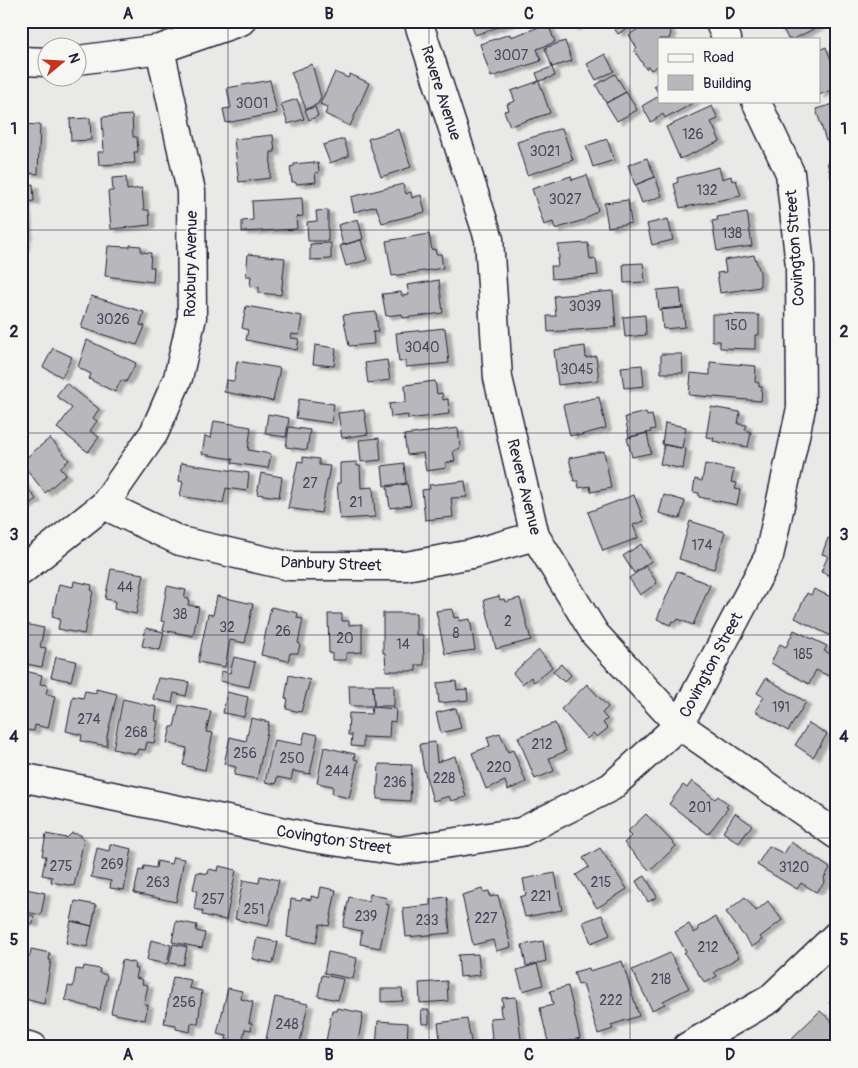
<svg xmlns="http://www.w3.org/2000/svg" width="858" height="1068" viewBox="0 0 858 1068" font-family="Pangolin,sans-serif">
<defs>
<filter id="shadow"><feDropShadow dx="5.5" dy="3" stdDeviation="1" flood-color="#0004"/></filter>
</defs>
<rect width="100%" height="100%" fill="#e9e9e7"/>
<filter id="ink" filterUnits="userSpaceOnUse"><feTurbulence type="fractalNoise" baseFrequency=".02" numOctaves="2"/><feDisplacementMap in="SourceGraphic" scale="10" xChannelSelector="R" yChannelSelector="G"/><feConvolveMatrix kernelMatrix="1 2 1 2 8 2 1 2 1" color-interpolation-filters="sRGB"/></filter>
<g filter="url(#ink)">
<path fill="#b8b8bc" stroke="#22223b" filter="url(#shadow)" d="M470,21H509L510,23L475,35Z
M569,21H584L573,28Z
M609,21H637L618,34Z
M650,21H665L671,33L669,39H659V65L651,70L648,66L646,69L634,50L637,48L629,35Z
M774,21H819L821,25L794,39H788L783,28L778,30Z
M548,24L555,42L537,49L541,61L491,77L480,44L510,34L511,37Z
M565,41L572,61L552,67L545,48Z
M826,47L837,75V88L819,95V50Z
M605,54L614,71L596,80L587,64Z
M312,64L321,97L318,104L306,109L291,72Z
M552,67L555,76L539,81L536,73Z
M335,72L348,78L350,74L369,83L350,126L325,114L328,107L320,104Z
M615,74L626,92L606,103L596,85Z
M270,80L277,113L226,123L223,109L231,108L227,88Z
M539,81L550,113L510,126L504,111L509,110L507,104L515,101L511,91Z
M659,83V94L654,86Z
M626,92L637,110L617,121L606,103Z
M659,96V101H696L674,114L673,113L665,118L663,114L651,122L642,106Z
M297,99L304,119L288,124L281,104Z
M837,103V138L826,141L816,109Z
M712,106L718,119L711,122L720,141L680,159L666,127Z
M315,107L318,116L309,120L305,110Z
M132,115L133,137H137L138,152H134L135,163L99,165L98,152H104L102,117Z
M90,118L91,140L71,141L70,119Z
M21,124L40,125L38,174L21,172Z
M562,128L573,160L527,175L517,142Z
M399,129L411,167L381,177L368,139Z
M273,135L275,152H271L270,178L239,182L234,139Z
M344,139L349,156L330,163L323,145Z
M607,139L614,160L593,167L586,146Z
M647,158L655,177L635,185L628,165Z
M837,159V196H836L827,162Z
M314,162V164L318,163L319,172L315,173L316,182L296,184L295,182H292L290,167L294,166V164Z
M719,167L722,179L731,176L732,181L736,180L741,196L680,208L674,184L678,182L677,178Z
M587,175L598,210L584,220L555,229L553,222L544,225L532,189L571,176L572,180Z
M126,177L127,190L142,188L144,210H149L150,225L111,229L108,191H113L112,178Z
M655,177L662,196L642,203L635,185Z
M33,184L34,201L25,202L27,232L22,251L21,186Z
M403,184L406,194L411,192L412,198L421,195L425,212L382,223L376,206L354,212L351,197Z
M302,198L303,216L296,217L297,229L242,232V221L253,220L252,201Z
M628,200L631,223L608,227L604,203Z
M328,210V241H308L307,222L317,221L316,211Z
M747,212L752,246L717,251L712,221L718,220L717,217Z
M358,219L363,239L343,245L338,225Z
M668,219L673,240L652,245L647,224Z
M429,234L432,250L435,249L436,254H441L443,268L392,276L386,241Z
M361,240L367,260L346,266L340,246Z
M331,243V259L310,260V244Z
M588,243L590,260L596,259L598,275L552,279L551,266H558L557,259H559L558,245Z
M130,245L141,246V252L151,253L150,267H154L153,282L105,276L108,246L130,247Z
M248,254L285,258L281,295L259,293V287L250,286L251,276H246Z
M754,255L760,272V287L720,293L717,273L726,272L724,260Z
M643,263L645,282L624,283L623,264Z
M439,280L443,313L403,318L402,314L386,316L382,294L401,292L402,296L409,295L407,285Z
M680,288L682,308L659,310L657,290Z
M613,291L616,327L548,332L547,316H556L554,296Z
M91,296L144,312L140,325L145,326L137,345L81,328Z
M246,306L302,316L299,335L292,334L291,338L299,339L297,350L246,340L248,330L242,328Z
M683,307L685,327L663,329L661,309Z
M376,312L378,332H373L374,344L349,346L343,315Z
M712,314L759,315V335H755V349L720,348V341H712Z
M645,315L646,335L625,337L623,317Z
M445,328L449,363L406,367V361L399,362L396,333Z
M87,340L136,363L126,382L121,380L115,392L89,379L91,374L78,367Z
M315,345L336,348L334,366L313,364Z
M585,346L586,358L596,356L599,380L558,385L554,350Z
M53,348L72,357L62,377L43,367Z
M661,354H682L683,373H661Z
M387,360L390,380L368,383L365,363Z
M237,361L280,368L273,401L224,392L226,380L234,381Z
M710,362L756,366L755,382L759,383V387H762L761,401L689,395L691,373L710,375Z
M642,365L644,386L624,388L621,367Z
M435,381L437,394L442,393L443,400L448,399L449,414L408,419V415L391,417L389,404L406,402L405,385Z
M66,383L99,409L93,418L97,421L90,431L99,437L88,452L57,428L72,408L56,396Z
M599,397L606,428L577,436V434L570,436L563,405Z
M299,399L334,404L331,423L296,418Z
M711,407L740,412L738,424L747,425L745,430L751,432L748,447L713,441L714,438L706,437Z
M364,410L368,434L342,438L338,413Z
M646,412L647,416L652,415L655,429L650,430L651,432L629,437L625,417Z
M268,414L289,418L286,437L265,434Z
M214,421L251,427L248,450L271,454L268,468L232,463L233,459L202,454L205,436L211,438Z
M665,423L686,427L682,448L662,444Z
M289,427L310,430L307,450L286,447Z
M458,428L460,448L453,451L455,461L445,463L446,468L426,471L423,453L407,455L404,435Z
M647,433L651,453L632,457L627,438Z
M50,438L69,460L60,468L66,474L45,493L21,462Z
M379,438L381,460L361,462L359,440Z
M664,445L686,449L683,469L660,464Z
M604,451L611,488L591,492L590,486L579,488L578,481H574L569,458Z
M303,457L319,459V465L330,466L321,513L288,508L298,461L303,462Z
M357,462V466H360L361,488L373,487L375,517L340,519L337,483H340V463Z
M181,463L249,473L247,491L226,488L223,503L180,496L183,482L179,481Z
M404,463L406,483L384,486L382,466Z
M705,464L734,470L731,482L737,483L735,489L740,490L737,505L699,497V493L693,492L695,479L702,481Z
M261,473L282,477L279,497L257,494Z
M21,480L36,499L21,510Z
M465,481L467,497L451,498L453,517L425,520L422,490L430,489L429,485Z
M407,484L411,505L390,508L387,487Z
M634,495L644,521L633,525L638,538L603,551L588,512Z
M664,495L685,501L680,519L659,513Z
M836,497H837V512L833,511Z
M690,521L725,532L714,569L679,559Z
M828,538L837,542V578L821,572L828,556L822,554Z
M641,544L651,561L634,573L623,556Z
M646,566L657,583L640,595L629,578Z
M111,569L144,574L136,614L114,609L115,601L105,599Z
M677,571L710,585L693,625L678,619L676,622L672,621L670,625L657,619Z
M74,581L92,585L91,590L93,591L84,634L58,629L60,619L52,617L59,584L73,587Z
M167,586L186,590L184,598L189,599L188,605L199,607L193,636L163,630L165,622L161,621Z
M814,589L837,600V639L795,618L807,593L811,595Z
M217,596L253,604L245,643L230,640L225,667L198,662L208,614L213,615Z
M499,596L500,600L504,599L505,602L520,598L531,640L496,649L484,600Z
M271,607L298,613L297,618L303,619L298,643L300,644L298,653H290L288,661L261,655Z
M452,609L454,618L459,617V621L470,619L475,650L445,654L436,611Z
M383,613H416V635H423L424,665H416V671H386L385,653H383Z
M328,614H342V621H349V625L362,624V652L346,653V660H332V653H329Z
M25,624L44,628L40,647L46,648L42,667L22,663L21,666V641Z
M146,628L164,632L160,650L142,646Z
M794,630L827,646L824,651L837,657L829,676L816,670L809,684L771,663L780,644L786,647Z
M539,650L552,667L534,682L531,677L522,684L513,673Z
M56,657L76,661L71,681L51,677Z
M234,657L255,662L249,687L220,681L221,671L230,673Z
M561,664L571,675L564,682L553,671Z
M25,671L42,675L40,684L48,685L46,694L55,696L48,728L35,725L34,731L21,729V690Z
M289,675L310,680L301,712L286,709L288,699L285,698Z
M158,678L189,682L186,696L174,693L172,703L153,699Z
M766,678L806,702L788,731L755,711L764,697L757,693Z
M456,681L457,690L467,689L468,700L439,703L437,683Z
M587,684L608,707L602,713L607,719L603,723L608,728L597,737L593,733L587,739L561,709Z
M349,685H373L374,706H350Z
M373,685H394V706H374Z
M96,689L117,694L107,736V746L81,741L82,735L66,731L73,696L83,698L85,691L96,693Z
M227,692L248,697L244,717L223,713Z
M123,699L157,707L155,721H158L154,743L147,742L145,750L138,749L136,754L113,749Z
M179,705L211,711L206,732L213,733L205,770L183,765L187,748L167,743L171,727H174Z
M372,707L396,709L395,722L390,721L389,738L363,737V747L351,746L352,735H348L349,713L371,714Z
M456,708L461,728L441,733L436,713Z
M251,718L269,722L257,779L234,775L236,767L224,764L230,737L246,741Z
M555,723L566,751L549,758L554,771L535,779L518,737Z
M809,723L827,734L813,757L795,745Z
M305,732L318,735L310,774L293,771L291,780L277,777L276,784L265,782L274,740L302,745Z
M500,733L508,752L513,750L526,782L508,790L505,781L486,789L472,753L490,746L487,737Z
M435,742L437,762L455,756L466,797L451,801L449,796L433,801L423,766L420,744Z
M324,747L355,754L354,759L358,760L349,798L332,794L333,786L317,783Z
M379,764L412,765L410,801L377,799Z
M692,781L715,799L718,796L728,804L726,807L728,808L708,834L669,804L683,785L687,788Z
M735,813L752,825L739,843L723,832Z
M646,814L676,846L650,871L624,843L631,836L627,832Z
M21,828L25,829L21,849Z
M72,833L81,835V838L84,839L74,886L51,882L52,877L42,875L46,856H42L46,834L67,838Z
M791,842L830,868L824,878L825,882L816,892L801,883L797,889L757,865L769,846L784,854Z
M110,844L132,849L124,890L110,888L111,881L91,877L97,848L109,851Z
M600,848L627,889L597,908L576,875L589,867L583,858Z
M173,857L184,859L176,902L134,893L139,870L143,871L144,866L156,868L157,861L171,864Z
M219,866L236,870L226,920L202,915L203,911L194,909L197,890L193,889L197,872L208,874L209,869L218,871Z
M555,873L562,910L525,917L520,897L526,895L523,879Z
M260,876L279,880L268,926L235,919L243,880L259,883Z
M645,876L657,897L648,902L636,881Z
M321,887L336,890L329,926L320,924L316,943L287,937L291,899L301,901L302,898L311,900V896L319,898Z
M21,889L26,890L21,911Z
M26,889L45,893L41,915L21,911Z
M482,889L483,892L489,891L490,897L498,895L511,947L496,951L493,940L473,945L462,895Z
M370,894L387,898L385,904L389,905L380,948L360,944L362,931L343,927L349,897L369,901Z
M447,897L450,933L406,937L403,908L430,905V899Z
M745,897L756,911L768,901L782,920L760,937L762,940L752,947L726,912Z
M75,901L96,905L92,926L71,921Z
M23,914L34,916L33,924L21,922Z
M602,915L610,935L591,943L583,922Z
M715,917L739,957L714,972L717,976L705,983L684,953L686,952L675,932L689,924L694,933L699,930L698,927Z
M71,921L92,926L87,947L66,943Z
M176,921L197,925L196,931L205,933L202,948L172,942Z
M257,938L278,942L273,963L252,959Z
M151,940L171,945L167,964L147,960Z
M543,941L546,961L526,966L522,945Z
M173,944L187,947L183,965L169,963Z
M31,949L50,953L49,960H51L44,1004L25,999V996H21L22,954L30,956Z
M328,952L357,958L353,979L324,973Z
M670,953L689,988L663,1001L665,1004L652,1010L632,970Z
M478,954L480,975L460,977L458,955Z
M122,960L135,963L134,968L138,969L136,978L143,980L142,984L148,985L144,1004L148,1005L145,1020L111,1013Z
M622,961L639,1016L611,1025L613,1029L598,1034L583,984L578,985L574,972L589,968L590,971Z
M537,964L543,985L523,991L517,970Z
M84,966L100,969L99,973L107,975L100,1010L65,1000L68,986L73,987L76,969L83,970Z
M322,975L343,979L338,1000L318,996Z
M173,977L191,980L189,988L202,991L198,1024L191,1023L190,1032L176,1029V1025L164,1023Z
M447,981L448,1001L420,1003L419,983Z
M568,986L580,1038L549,1046L540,1008L553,1005L550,991Z
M228,988L242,991L241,999L253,1002L249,1023H252L251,1030L245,1029L242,1043L226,1040L227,1036L217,1034Z
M381,989H402L403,1001L381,1002Z
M837,995V1011L829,1003Z
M275,997L308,1004L299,1047L265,1044Z
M516,997L522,1047H490L489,1040L492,1039L490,1018L504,1017L501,1015L500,1006H503L502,998Z
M337,1008L363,1013L357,1047H320L321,1041H326L332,1010L336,1011Z
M421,1010H429V1024H422Z
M820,1011L837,1026V1047H801L792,1038Z
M467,1019L472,1047H441L438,1023Z
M378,1021L408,1023L407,1045L410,1047H376Z
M778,1041L781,1047H767Z"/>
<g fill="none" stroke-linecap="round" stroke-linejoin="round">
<g stroke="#22223b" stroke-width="31">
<path id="minor" d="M418,21L489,239L498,378L535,536L595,634L679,725L837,835
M719,21L727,39
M78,60L160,49L241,21
M21,61L48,62
M104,505L180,541L289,566H406L472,554L535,536
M21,571L104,505L154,433L178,378L192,317L191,191L160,49
M21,777L313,838L399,851L521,832L611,787L679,725L769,556L801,408L800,266L790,173L756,101
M21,1044L33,1047
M687,1047L770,999L837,935"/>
</g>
<use href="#minor" stroke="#f6f6f2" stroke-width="28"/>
</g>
</g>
<path fill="none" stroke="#22223b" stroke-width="1" stroke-opacity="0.55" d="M228,21V1047M429,21V1047M630,21V1047M21,230H837M21,433H837M21,635H837M21,838H837"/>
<g text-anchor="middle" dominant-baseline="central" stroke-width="4" stroke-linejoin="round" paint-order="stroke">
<g font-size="14" fill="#48485b">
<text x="511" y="55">3007</text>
<text x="252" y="103">3001</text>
<text x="693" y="134">126</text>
<text x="545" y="151">3021</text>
<text x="707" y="190">132</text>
<text x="565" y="199">3027</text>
<text x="732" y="233">138</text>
<text x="585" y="306">3039</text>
<text x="113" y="319">3026</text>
<text x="736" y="325">150</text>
<text x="422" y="347">3040</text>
<text x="577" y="369">3045</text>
<text x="310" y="483">27</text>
<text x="356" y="502">21</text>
<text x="702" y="545">174</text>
<text x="125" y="587">44</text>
<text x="180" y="614">38</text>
<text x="508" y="621">2</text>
<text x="227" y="627">32</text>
<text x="283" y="631">26</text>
<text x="456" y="633">8</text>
<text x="345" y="638">20</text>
<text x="403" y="644">14</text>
<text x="803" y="654">185</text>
<text x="781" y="707">191</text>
<text x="89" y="719">274</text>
<text x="136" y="732">268</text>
<text x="542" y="744">212</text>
<text x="245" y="753">256</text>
<text x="292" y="758">250</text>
<text x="499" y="767">220</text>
<text x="337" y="771">244</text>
<text x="444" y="778">228</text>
<text x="395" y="782">236</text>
<text x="700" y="807">201</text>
<text x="112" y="864">269</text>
<text x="61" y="866">275</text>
<text x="794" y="867">3120</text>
<text x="158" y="882">263</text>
<text x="601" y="882">215</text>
<text x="541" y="896">221</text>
<text x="213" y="899">257</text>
<text x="254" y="909">251</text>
<text x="366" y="916">239</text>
<text x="486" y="918">227</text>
<text x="427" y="920">233</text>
<text x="708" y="947">212</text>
<text x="661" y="979">218</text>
<text x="611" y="1000">222</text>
<text x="184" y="1002">256</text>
<text x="287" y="1024">248</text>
</g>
<g font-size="16" fill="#22223b" stroke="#f6f6f2">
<text transform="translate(441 93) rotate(72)">Revere Avenue</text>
<text transform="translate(795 248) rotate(-94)">Covington Street</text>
<text transform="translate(191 264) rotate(-89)">Roxbury Avenue</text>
<text transform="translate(524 487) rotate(76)">Revere Avenue</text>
<text transform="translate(331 564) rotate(2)">Danbury Street</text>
<text transform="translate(711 665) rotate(-62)">Covington Street</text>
<text transform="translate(334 840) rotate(9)">Covington Street</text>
</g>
</g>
<rect width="858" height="1068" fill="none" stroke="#f6f6f2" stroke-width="55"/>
<rect x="658" y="38" width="162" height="65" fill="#f6f6f2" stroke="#a1a1a9"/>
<rect x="668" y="54" width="25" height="8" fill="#f6f6f2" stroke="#a1a1a9"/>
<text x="703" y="62" font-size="15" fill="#22223b">Road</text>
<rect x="668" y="75" width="25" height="15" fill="#b8b8bc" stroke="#a1a1a9"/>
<text x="703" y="88" font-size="15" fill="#22223b">Building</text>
<g transform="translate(62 62) rotate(72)"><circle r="24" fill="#f6f6f2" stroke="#a1a1a9"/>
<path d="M0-4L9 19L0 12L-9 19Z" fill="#c8321e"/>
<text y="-8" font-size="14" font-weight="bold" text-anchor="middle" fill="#22223b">N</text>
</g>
<rect x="28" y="28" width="802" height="1012" fill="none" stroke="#22223b" stroke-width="2"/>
<g font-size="16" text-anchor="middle" font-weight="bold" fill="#22223b">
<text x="128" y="19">A</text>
<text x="329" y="19">B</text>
<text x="529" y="19">C</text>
<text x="730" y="19">D</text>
<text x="14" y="134">1</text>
<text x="844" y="134">1</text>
<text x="14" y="337">2</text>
<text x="844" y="337">2</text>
<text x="14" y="540">3</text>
<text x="844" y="540">3</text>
<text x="14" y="742">4</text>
<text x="844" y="742">4</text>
<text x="14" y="945">5</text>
<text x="844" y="945">5</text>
<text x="128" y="1060">A</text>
<text x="329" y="1060">B</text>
<text x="529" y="1060">C</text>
<text x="730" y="1060">D</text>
</g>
</svg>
